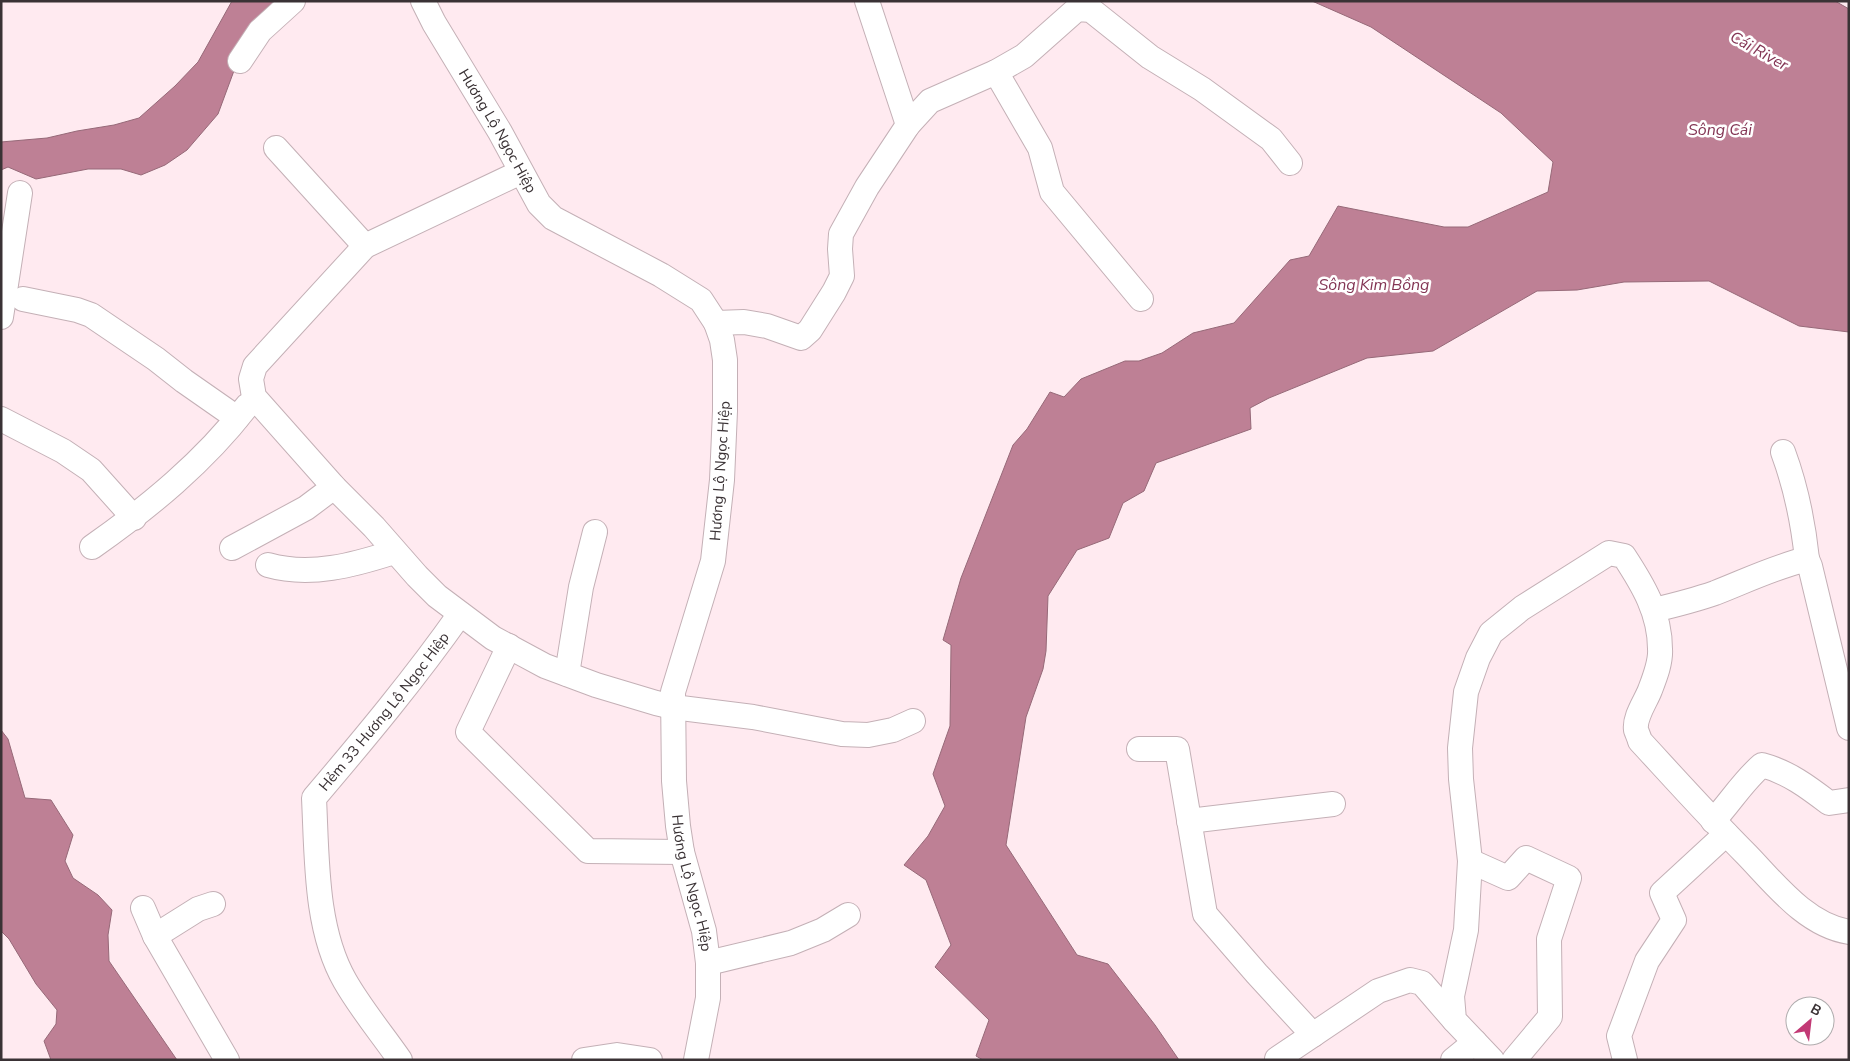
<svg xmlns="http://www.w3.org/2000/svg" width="1850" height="1061" viewBox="0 0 1850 1061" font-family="'Nunito Sans',sans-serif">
<rect width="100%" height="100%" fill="#ffeaf0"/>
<path fill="#be8095" stroke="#966978" d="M232,1H274L251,23L235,48V68L218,114L187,150L165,165L141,175L121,169H88L36,179L8,167L1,170V142L47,138L77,131L114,125L139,118L175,86L198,62Z
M1312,1H1835L1849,9V332L1799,326L1709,281L1624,282L1577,290L1537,291L1433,351L1367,358L1269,398L1250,408L1251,429L1156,463L1144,491L1123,503L1109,538L1077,550L1048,596L1046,651L1043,669L1026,717L1006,845L1077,955L1108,964L1155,1025L1179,1060H983L976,1056L989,1020L935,967L951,945L926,880L904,865L928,836L945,806L933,774L950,726L951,645L943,640L961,578L1013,445L1027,429L1050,392L1064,397L1081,379L1125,361H1139L1162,353L1193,333L1234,323L1290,260L1309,256L1338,206L1444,227H1468L1548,192L1553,162L1501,113L1371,27Z
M1,730L8,739L25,798L51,800L73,835L65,861L73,878L98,895L112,910L108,935L109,961L177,1060H51L44,1041L56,1024L57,1010L36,984L9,939L1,931Z"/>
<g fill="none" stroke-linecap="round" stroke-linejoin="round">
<g stroke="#c4b0b6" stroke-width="26">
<g id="minor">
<path id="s1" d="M423,1L434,23L500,132L539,204L553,218L661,275L701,300L716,323L722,340L725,360V411L722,480L713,561L673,692L674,781L678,826L682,852L704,931L708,963V998L696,1060"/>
<path d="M867,1L908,125"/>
<path d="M240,61L260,31L293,1"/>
<path d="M996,72L1040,148L1052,192L1141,299"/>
<path d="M276,148L365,246"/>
<path d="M521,172L365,246L255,366L251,379L254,397L334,487L374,527L417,576L437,596L493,638L545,666L596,685L656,703L673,707L753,717L842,734L868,735L893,730L913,721"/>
<path d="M23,299L77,310L91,315L156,359L184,381L237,418"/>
<path d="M1,317L20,193"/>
<path d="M716,323L744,322L767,326L801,338L810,330L834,292L842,276L840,249L841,234L867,187L908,125L930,101L996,72L1024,56L1077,9L1091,10L1150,57L1202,89L1271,139L1290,163"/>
<path d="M1,419L63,451L91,470L134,518"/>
<path d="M1783,452C1796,487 1803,521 1807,559"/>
<path d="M92,547C149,507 204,462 247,406"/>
<path d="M232,548L306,508L334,487"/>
<path d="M268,565C310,577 354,565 394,552"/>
<path d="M1654,610C1675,605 1695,600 1715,593C1746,581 1774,567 1807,559L1810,566L1849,728"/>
<path d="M509,646L468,732L588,851L682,852"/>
<path d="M567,674L581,587L595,532"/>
<path d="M1139,749H1177L1205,914L1257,974L1313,1035"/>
<path d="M1189,821L1333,804"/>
<path d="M1713,821C1730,803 1743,781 1762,765C1788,772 1808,787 1829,803L1849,800"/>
<path d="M1470,861L1508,878L1526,858L1569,878L1549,939L1550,1017L1514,1060"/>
<path d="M143,908L155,936L227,1060"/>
<path d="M155,936L198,909L213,904"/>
<path d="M708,963L791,943L823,930L848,915"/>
<path d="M1277,1059L1378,991L1410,980L1422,983L1454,1020"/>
<path id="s2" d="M400,1060C382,1034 361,1009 345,981C315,929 317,857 314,798C365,738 415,678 460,614"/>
<path d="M584,1060L617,1055L650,1060"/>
<path d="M1453,1060L1475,1042"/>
<path d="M1492,1060L1454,1020L1452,996L1466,930L1470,861L1461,779L1460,748L1466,692L1478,658L1491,633L1522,608L1609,553L1624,556C1643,585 1660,613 1660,649C1661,662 1655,677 1650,690C1646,701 1634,717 1636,730C1637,733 1639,737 1640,741C1675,779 1710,818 1747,855C1775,884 1806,925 1849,932"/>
<path d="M1625,1060L1619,1036L1647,961L1674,920L1662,893L1726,834"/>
</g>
</g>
<use href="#minor" stroke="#fff" stroke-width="24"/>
</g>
<g text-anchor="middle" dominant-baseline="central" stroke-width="5" stroke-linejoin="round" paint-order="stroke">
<g font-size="15" fill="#3a3235" stroke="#fff">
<text stroke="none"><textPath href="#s1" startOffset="150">Hương Lộ Ngọc Hiệp</textPath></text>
<text transform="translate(720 471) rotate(-86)">Hương Lộ Ngọc Hiệp</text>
<text stroke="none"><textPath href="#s2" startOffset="395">Hẻm 33 Hương Lộ Ngọc Hiệp</textPath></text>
<text stroke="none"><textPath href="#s1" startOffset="1020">Hương Lộ Ngọc Hiệp</textPath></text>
</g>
<g font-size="16" font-style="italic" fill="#833554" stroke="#fff">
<text transform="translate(1759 51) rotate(29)">Cái River</text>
<text x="1720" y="130">Sông Cái</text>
<text x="1374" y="285">Sông Kim Bồng</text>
</g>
</g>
<rect width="1850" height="1061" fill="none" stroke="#3a3235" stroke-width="5"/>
<g transform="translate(1810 1021) rotate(28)"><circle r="24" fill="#ffffff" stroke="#b0adae"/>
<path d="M0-4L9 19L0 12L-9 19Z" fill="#c23975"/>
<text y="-8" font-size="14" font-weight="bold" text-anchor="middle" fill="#3a3235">B</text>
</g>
</svg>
